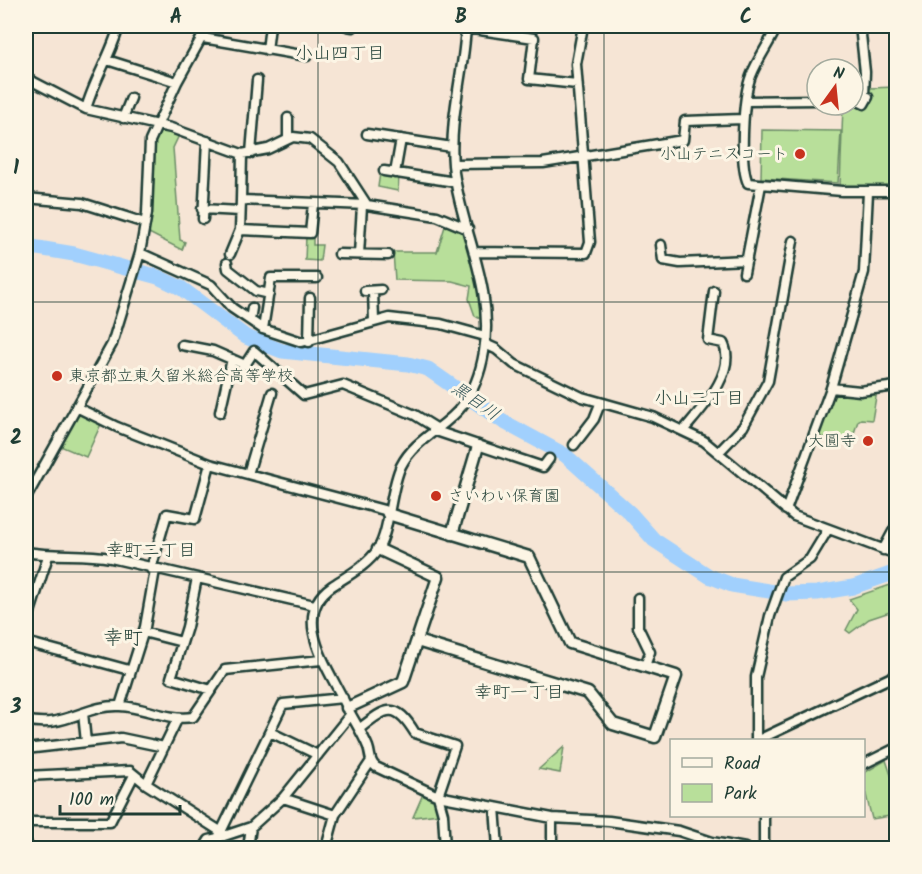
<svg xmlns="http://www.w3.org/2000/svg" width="922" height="874" viewBox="0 0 922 874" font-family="Kalam,'Klee One',sans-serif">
<rect width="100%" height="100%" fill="#f6e5d5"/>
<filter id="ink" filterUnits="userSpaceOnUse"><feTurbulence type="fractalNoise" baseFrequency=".0167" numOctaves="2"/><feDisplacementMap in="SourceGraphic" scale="12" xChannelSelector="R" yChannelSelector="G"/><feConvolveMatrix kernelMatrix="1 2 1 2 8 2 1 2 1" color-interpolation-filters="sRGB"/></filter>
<g filter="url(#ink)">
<path fill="#b8df9a" stroke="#6c8e67" stroke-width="1.5" d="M896,87V188L840,187L843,105H853V94L869,88Z
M158,128L180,133L173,148L180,240L185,242L182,250L147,232L152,147Z
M762,130L841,131L838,183L761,178Z
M380,173L399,176L398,191L378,187Z
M446,223L467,231L483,299L482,320L475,316L469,299L471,286L452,281L395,280L393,252H437Z
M306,236L313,237V245H322L320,261L305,260Z
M877,391L872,420L861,419L858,421L850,445L815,435L832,392Z
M80,413L101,424L86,457L58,445L77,414Z
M896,583V610L869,619L850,633L846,630L857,609L849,599Z
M564,747L560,773L539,769Z
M886,760L896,790V815L872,819L864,787V773Z
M423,794L433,798L439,814L413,817Z"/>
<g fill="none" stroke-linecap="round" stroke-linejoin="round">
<path stroke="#a1d0fd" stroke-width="15" d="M26,246L74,254L158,277L181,288L246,337L282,351L408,364L428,369L504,422L565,455L630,513L654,540L709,576L732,585L787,594L817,593L853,587L896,572"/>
<g stroke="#1f3d34" stroke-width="13">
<path id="minor" d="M347,26L353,27
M466,26C464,72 449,118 453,165C460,229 495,286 484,352C481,370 474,391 462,406C446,428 415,438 401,466C390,489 390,530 378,549C368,565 347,576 332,586C289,616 329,669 345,703C352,718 362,732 368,747C371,755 369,762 376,767L438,796L552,818L609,821L679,831L712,842L745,848
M777,26C770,43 758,58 751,76C743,96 739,164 748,183L842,191H896
M860,26L865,72L864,96L868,97L864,104L860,102L864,96
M466,28L534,38L529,79L577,84
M203,38L307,56
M267,50L270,26
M107,60L177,82
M26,78L86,109L171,128L242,154L268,149L293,137L310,139L339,162L367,205L437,216L468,229
M746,101L817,100
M86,109C94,80 111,55 119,26
M123,118L131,98
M367,134L452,147
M288,138V118
M251,153L257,80
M453,164L543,163L683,140L685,121L743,119
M384,171L455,182
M395,173L401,139
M26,198L82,203L145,223
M241,200L242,154
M202,209L240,211
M203,219L207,141
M240,230L310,233L313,204
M661,245L663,260L680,263L747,260
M475,252L586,253L590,242L576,64L583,26
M140,253L211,285L232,308L263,329L302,342L389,318L441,324L485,336
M230,254L240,230L241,200L367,205
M339,254L388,255
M359,254L362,206
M227,263L228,269L256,291L269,294
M744,273L761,185
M365,291L381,290
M373,291L374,321
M250,320L252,308
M263,329L271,278H317
M309,342L310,298
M485,344L496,349L514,364L582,397L653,417L704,441L794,516L896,554
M182,345L213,351L245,365L254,351L304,395L343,385L415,415L436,428
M831,388L860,391L896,386
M76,407L117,427L210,464L384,510L388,514
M220,412L232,359
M433,430L543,467L549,459
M683,431C700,410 738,372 723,343L708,340L714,291
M574,445L594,419L600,404
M719,452L743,427L768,381L793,241
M248,474L272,393
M26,498L112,344L140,253L147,213L150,141L177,82L208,26
M786,510L831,388L864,272L868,192
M883,550L896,526
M26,552C54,557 83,553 111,558L314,605
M151,569L167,514L195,519L210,464
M197,578L187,627L171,678L211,690
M638,598V627L650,652L645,666
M26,625L48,556
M143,632L182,642
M26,642L129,670
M120,706L145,627L155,570
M83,713L86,742
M26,720C63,730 86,704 120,706C146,707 167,721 193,717L225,670L321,660
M177,720L146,784L220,831
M359,729C386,708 395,700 415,733L455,746L438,796L443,814L445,848
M270,732L318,755
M756,740V677L770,616L784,577L810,559L827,531
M758,740L896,675
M26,749L121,738L164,747
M864,764L896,748
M26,776L130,771L146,784
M495,807L498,848
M335,815L283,798L350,715
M26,822H110L134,775
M218,838L251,827L283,798
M204,848L209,840L218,838L283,704L343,698
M248,848L251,827
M326,848L335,815L371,761
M552,848V818
M764,848V816"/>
</g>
<g stroke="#1f3d34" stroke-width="15">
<path id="tertiary" d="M388,514L529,557L570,643L676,676L655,737L613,724L588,693L417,641
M452,534L478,446
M347,708L403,682L438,577L378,549
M26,844L27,848"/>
</g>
<use href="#minor" stroke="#fcf5e5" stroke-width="8"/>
<use href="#tertiary" stroke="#fcf5e5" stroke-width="10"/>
</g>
</g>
<path fill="none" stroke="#1f3d34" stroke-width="1.5" stroke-opacity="0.55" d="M318,26V848M604,26V848M26,302H896M26,572H896"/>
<g fill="#c8321e" stroke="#fcf5e5" stroke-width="2">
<circle cx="800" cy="154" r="6"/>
<circle cx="57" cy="376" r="6"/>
<circle cx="868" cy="441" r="6"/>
<circle cx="436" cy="496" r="6"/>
</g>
<g text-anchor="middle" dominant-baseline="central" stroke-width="6" stroke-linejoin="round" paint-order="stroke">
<g font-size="16" fill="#1f3d34" stroke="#fcf5e5" text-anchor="end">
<text x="788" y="154">小山テニスコート</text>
<text x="69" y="376" text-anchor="start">東京都立東久留米総合高等学校</text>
<text x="856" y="441">大圓寺</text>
<text x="448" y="496" text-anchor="start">さいわい保育園</text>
</g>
<g font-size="18" fill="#1f3d34" stroke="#fcf5e5">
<text x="340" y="54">小山四丁目</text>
<text x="699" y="399">小山二丁目</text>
<text x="151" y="551">幸町二丁目</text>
<text x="519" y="693">幸町一丁目</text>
</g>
<g font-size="18" font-style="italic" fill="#395a5c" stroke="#fcf5e5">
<text transform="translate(475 402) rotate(35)">黒目川</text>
</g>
<g font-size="20" fill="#1f3d34" stroke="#fcf5e5">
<text x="123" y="639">幸町</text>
</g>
</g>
<rect width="922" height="874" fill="none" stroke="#fcf5e5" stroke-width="66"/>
<rect x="670" y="739" width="195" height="78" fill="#fcf5e5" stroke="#a4ab9e" stroke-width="1.5"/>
<rect x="682" y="758" width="30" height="9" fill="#fcf5e5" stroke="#a4ab9e" stroke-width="1.5"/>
<text x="724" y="769" font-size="18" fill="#1f3d34">Road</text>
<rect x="682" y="784" width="30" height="18" fill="#b8df9a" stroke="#a4ab9e" stroke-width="1.5"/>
<text x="724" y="799" font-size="18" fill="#1f3d34">Park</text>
<g transform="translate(835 87) rotate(15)"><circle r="28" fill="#fcf5e5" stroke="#a4ab9e" stroke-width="1.5"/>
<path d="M0-4.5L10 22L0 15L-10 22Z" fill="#c8321e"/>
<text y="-9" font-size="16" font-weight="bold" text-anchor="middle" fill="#1f3d34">N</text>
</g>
<path d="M60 805v9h120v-9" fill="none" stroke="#1f3d34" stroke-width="3"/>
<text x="69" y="805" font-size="18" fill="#1f3d34" stroke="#fcf5e5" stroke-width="4.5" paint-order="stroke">100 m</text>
<rect x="33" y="33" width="856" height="808" fill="none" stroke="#1f3d34" stroke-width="2"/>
<g font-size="20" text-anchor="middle" font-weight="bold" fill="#1f3d34">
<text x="176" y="23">A</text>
<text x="461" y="23">B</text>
<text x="746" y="23">C</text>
<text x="16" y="174">1</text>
<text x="16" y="444">2</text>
<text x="16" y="713">3</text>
</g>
</svg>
